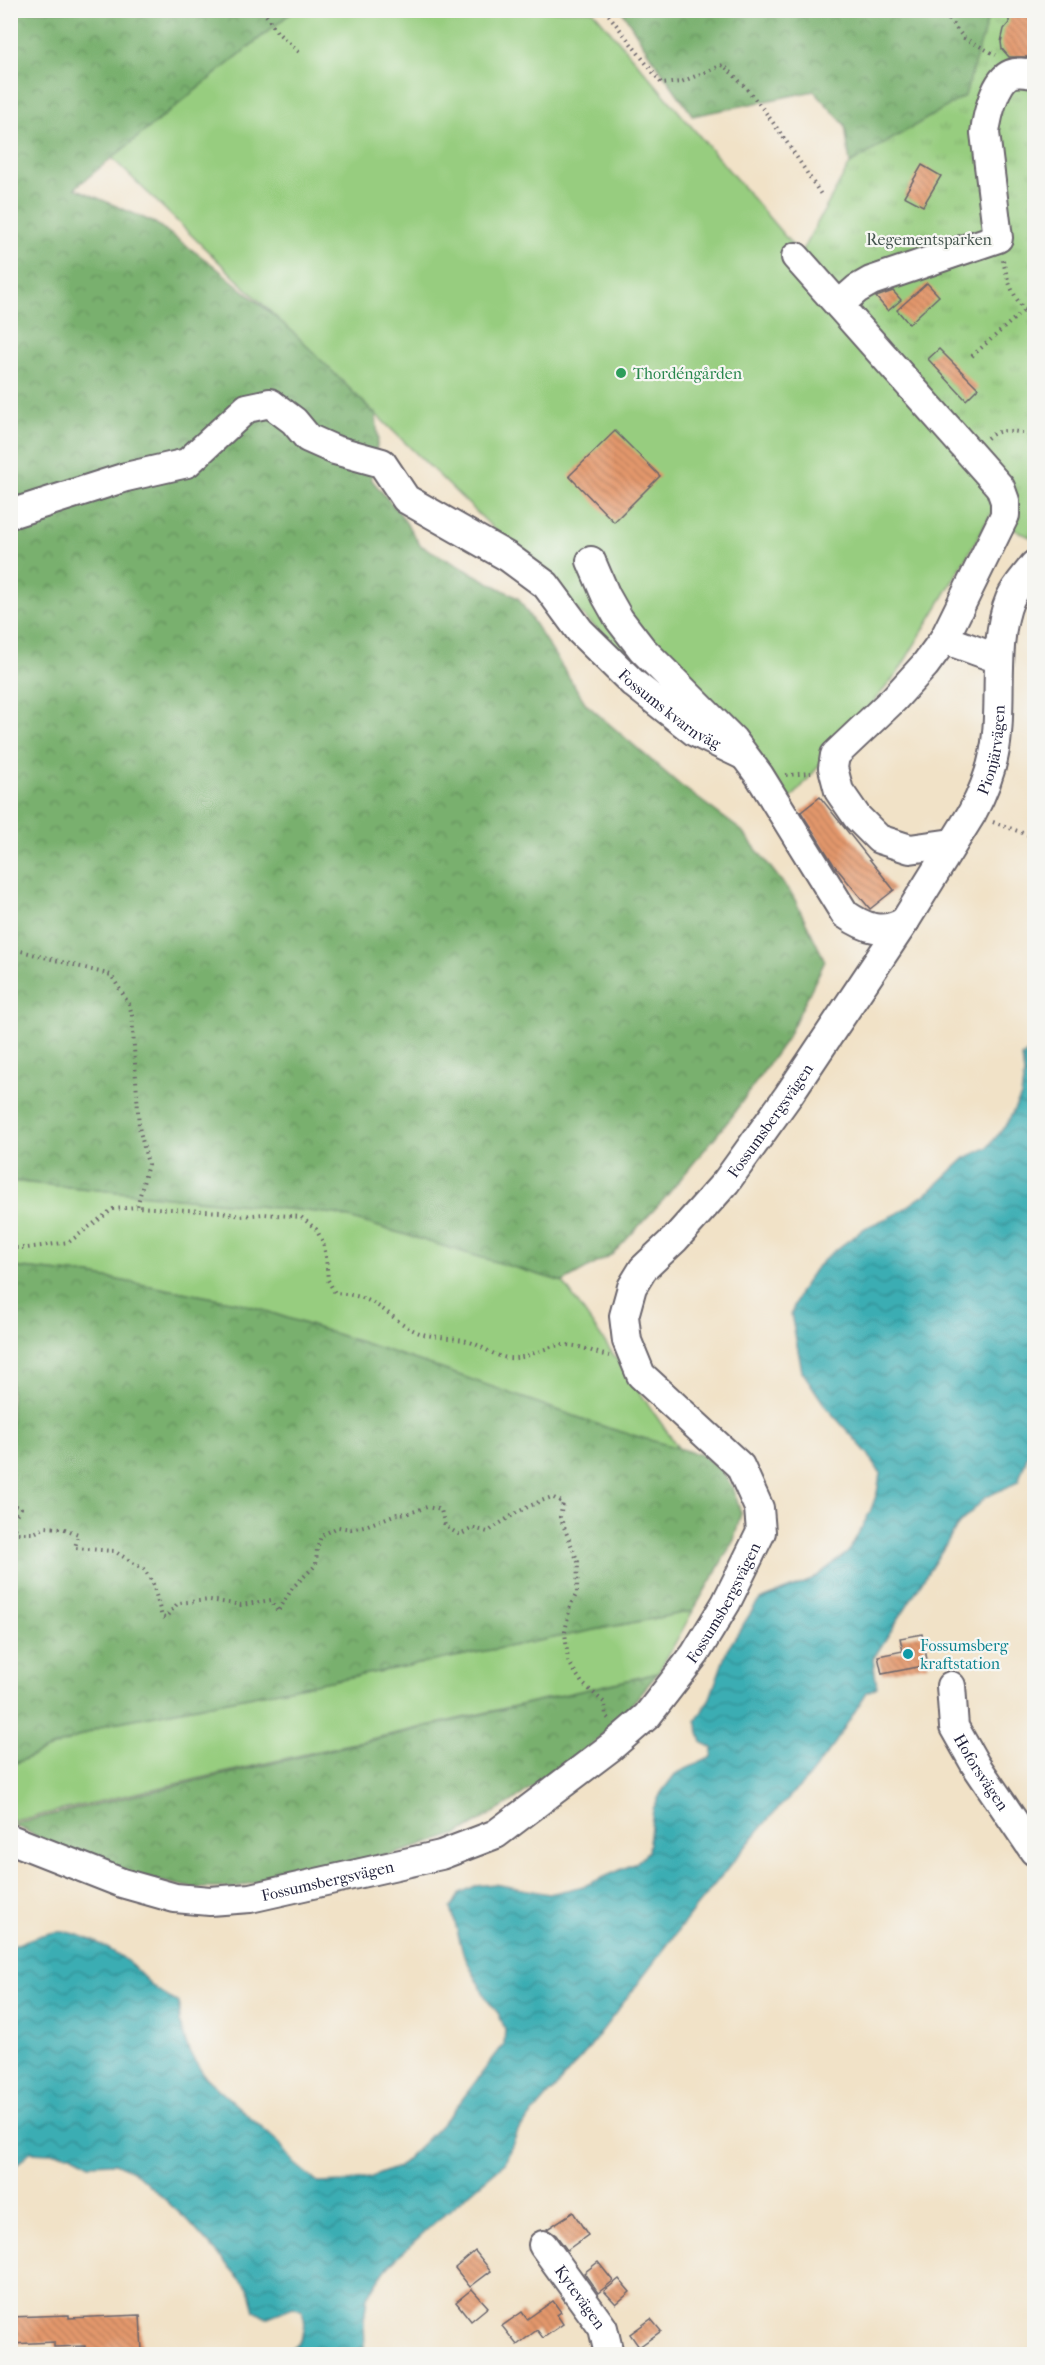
<svg xmlns="http://www.w3.org/2000/svg" width="1045" height="2365" viewBox="0 0 1045 2365" font-family="'IM FELL French Canon',serif">
<defs>
<pattern id="forest-crowns" width="20" height="18" patternUnits="userSpaceOnUse" patternTransform="scale(1.5)"><rect width="20" height="18" fill="#79b06e"/><path d="M2 6a3 3 0 1 1 6 0M12 15a3 3 0 1 1 6 0" fill="none" stroke="#638f5c"/></pattern>
<pattern id="park-tufts" width="24" height="20" patternUnits="userSpaceOnUse" patternTransform="scale(1.5)"><rect width="24" height="20" fill="#97cd7f"/><path d="M3 7l-1-3M5 7V3M7 7l1-3M15 17l-1-3M17 17v-4M19 17l1-3" fill="none" stroke="#82b06f"/></pattern>
<pattern id="water-waves" width="16" height="10" patternUnits="userSpaceOnUse" patternTransform="scale(1.5)"><rect width="16" height="10" fill="#3badb3"/><path d="M0 5q4-4 8 0t8 0" fill="none" stroke="#318c93"/></pattern>
<pattern id="building-back-hatch" width="6" height="6" patternUnits="userSpaceOnUse" patternTransform="scale(1.5)"><rect width="6" height="6" fill="#e4986c"/><path d="M-1 5l2 2M0 0l6 6M5-1l2 2" fill="none" stroke="#b87c5a"/></pattern>
</defs>
<rect width="100%" height="100%" fill="#f6f6f2"/>
<filter id="ink" filterUnits="userSpaceOnUse"><feTurbulence type="fractalNoise" baseFrequency=".0167" numOctaves="2"/><feDisplacementMap in="SourceGraphic" scale="12" xChannelSelector="R" yChannelSelector="G"/><feConvolveMatrix kernelMatrix="1 2 1 2 8 2 1 2 1" color-interpolation-filters="sRGB"/></filter>
<filter id="wash" filterUnits="userSpaceOnUse"><feTurbulence type="fractalNoise" baseFrequency=".008" numOctaves="4" result="noise"/><feDisplacementMap in="SourceGraphic" scale="24" xChannelSelector="R" yChannelSelector="G"/><feGaussianBlur stdDeviation="1.35" result="paint"/><feColorMatrix in="noise" values="0 0 0 0 0 0 0 0 0 0 0 0 0 0 0 0 0 1.4 0 .05"/><feComposite in="paint" operator="in"/></filter>
<g filter="url(#wash)">
<rect width="100%" height="100%" fill="#f1e2c7"/>
<path fill="#97cd7f" stroke="#5c785d" stroke-width="1.5" d="M293,11H593L800,254L1008,484L961,567L897,674L791,799L597,629L112,158Z
M10,1181L336,1214L563,1282L679,1449L608,1428L419,1361L241,1303L91,1275L11,1267Z
M693,1611L658,1673L10,1822V1765L108,1724Z"/>
<path fill="url(#forest-crowns)" stroke="#4e6954" stroke-width="1.5" d="M10,11H293L75,188L155,223L213,265L291,330L376,415L378,439L371,479L401,515L420,545L518,598L586,704L680,785L742,831L793,896L825,961L787,1038L729,1120L664,1199L613,1254L563,1282L336,1214L11,1181Z
M622,11H990L965,96L850,164L845,125L814,91L693,116L650,55Z
M11,1267L91,1275L241,1303L419,1361L608,1428L702,1455L721,1470L733,1488L741,1513L734,1540L693,1611L108,1724L11,1765Z
M658,1673L627,1710L592,1745L505,1806L458,1834L405,1851L354,1864L281,1875L233,1888H192L135,1876L71,1854L12,1824Z"/>
<path fill="url(#park-tufts)" stroke="#5c785d" stroke-width="1.5" d="M990,11H1034V539L1009,527L1017,515L800,254L850,164L965,96Z"/>
<path fill="url(#water-waves)" stroke="#2e6877" stroke-width="1.5" d="M1034,1047V1449L1027,1457L1018,1482L986,1497L958,1525L873,1659L877,1687L867,1692L835,1743L808,1778L770,1817L696,1907L586,2052L518,2131L505,2163L433,2224L389,2265L367,2297L364,2321L365,2347L352,2354H286C300,2341 311,2331 301,2310L293,2307L266,2318L255,2311L249,2289L231,2269L188,2221L135,2172L115,2163L90,2164L71,2154L30,2152L13,2168L11,2173V1947C24,1941 50,1930 65,1932C82,1933 115,1951 128,1962C146,1979 155,1992 179,2003V2022L190,2054L206,2078L280,2144L295,2164L318,2183L345,2182L369,2178L398,2167L425,2141L451,2114L504,2044L505,2029L498,2013L487,2000L463,1953L451,1908L460,1893L475,1886L495,1884L549,1894L584,1886L636,1863L648,1851L653,1809L661,1793L675,1774L712,1757L713,1748L702,1743L696,1721L710,1698L727,1650L755,1606L760,1600L812,1580L848,1552L870,1512L877,1493L880,1473L868,1454L826,1407L802,1371L791,1314L799,1293L814,1270L829,1255L865,1228L898,1213L931,1190L965,1158L988,1147L1006,1125L1021,1096L1024,1074L1022,1057Z"/>
<g id="blocks">
<path fill="url(#building-back-hatch)" d="M1035,14V57H1009L1002,49L1001,42L1004,29L1009,23V15Z
M922,165L941,176L923,206L904,196Z
M927,283L939,296L909,324L897,310Z
M893,291L901,300L888,311L876,297Z
M939,349L978,388L966,400L928,359Z
M615,431L660,476L614,522L569,476Z
M820,797L894,890L870,909L834,865L801,812Z
M922,1634L928,1665L882,1674L878,1656L903,1651L900,1638Z
M573,2212L588,2235L567,2250L556,2235L547,2229Z
M475,2251L491,2271L470,2287L455,2268Z
M598,2262L613,2281L598,2293L584,2273Z
M619,2279L630,2292L616,2304L604,2291Z
M472,2289L488,2307L471,2321L456,2302Z
M553,2301L561,2312L557,2315L563,2324L543,2338L537,2330L517,2345L502,2326L522,2312L527,2319Z
M69,2315V2318L140,2315L142,2351L113,2352V2355H85V2346L54,2347V2342L10,2344V2317Z
M651,2319L661,2331L639,2347L630,2334Z"/>
</g>
</g>
<g filter="url(#ink)">
<use href="#blocks" fill-opacity="0" stroke="#6a656c" stroke-width="1.5"/>
<g fill="none" stroke-linecap="round" stroke-linejoin="round">
<g stroke="#6a656c" stroke-width="32">
<g id="minor">
<path d="M796,257L1000,487L1005,501V515L944,639L925,665L894,699L835,755L833,768L839,791L857,817L879,839L910,849L952,843"/>
<path d="M839,305L857,289L871,281L998,238L985,133C987,117 995,80 1011,74C1018,71 1027,73 1034,74"/>
<path id="s1" d="M10,514L126,477L187,463L247,408L270,403L294,421L308,438L335,450L382,463L406,499L508,557L546,585L580,631L633,683L695,732L743,755"/>
<path d="M591,561L606,596L619,619L642,649L733,740L759,775L845,914C865,928 883,935 905,921"/>
<path d="M944,639L999,659"/>
<path id="s2" d="M951,1686L954,1727L975,1764L1034,1851"/>
<path id="s3" d="M10,1839L122,1883L175,1898L210,1901L250,1898L441,1855L496,1834L611,1747L647,1716L695,1654L726,1603L761,1532L759,1508L740,1466L641,1375L627,1341L624,1316L632,1287L643,1269L675,1239L726,1182L788,1096L905,921L972,813C985,789 995,761 997,733C1001,693 994,636 1010,599C1016,586 1026,576 1034,565"/>
<path id="s4" d="M543,2245L603,2328L609,2354"/>
</g>
</g>
<path stroke="#6a656c" stroke-width="4" stroke-dasharray="1.5 4.5" stroke-linecap="butt" d="M263,10L277,32L300,53
M605,10L662,84L681,82L723,65C760,97 795,155 822,196
M941,10L964,38L996,55
M1003,260C1008,285 1016,303 1034,321
M972,356L1023,311
M987,438C1002,426 1018,432 1034,436
M786,775L811,773
M993,822L1034,837
M10,948L111,975L129,1004L132,1015L139,1127L148,1164L137,1207L221,1212L241,1216L264,1214L301,1217L316,1229L323,1242L326,1257L328,1280L335,1293C346,1294 357,1295 367,1300C385,1308 399,1324 417,1332C434,1339 452,1336 470,1342C482,1346 491,1354 503,1357C525,1363 545,1344 565,1345C581,1345 594,1353 609,1356
M10,1248H27L69,1242L113,1209L137,1207
M10,1503L21,1508L12,1520L17,1533H34L46,1527L62,1528L78,1534L75,1548L114,1551L145,1570L153,1584L162,1617L165,1618L178,1603L210,1600L241,1605L271,1600L278,1612L293,1587L316,1565L317,1549L321,1536L338,1527L351,1529L368,1525L397,1514L410,1513L427,1507L441,1510L445,1526L460,1535L473,1528L488,1532C508,1517 528,1505 552,1497L563,1503L560,1517L578,1562L577,1593L570,1606L565,1632L568,1661L582,1683L605,1703L606,1716L610,1720"/>
<use href="#minor" stroke="#fff" stroke-width="28"/>
</g>
</g>
<circle fill="#2e9e5b" stroke="#f6f6f2" stroke-width="2" cx="621" cy="373" r="6"/>
<circle fill="#0f9aa8" stroke="#f6f6f2" stroke-width="2" cx="908" cy="1654" r="6"/>
<g text-anchor="middle" dominant-baseline="central" stroke-width="4.5" stroke-linejoin="round" paint-order="stroke">
<g font-size="16" fill="#45554f" stroke="#f6f6f2">
<text x="929" y="239">Regementsparken</text>
</g>
<g font-size="16" fill="#27864d" stroke="#f6f6f2" text-anchor="start">
<text x="633" y="373">Thordéngården</text>
</g>
<g font-size="16" fill="#22223b" stroke="#f6f6f2">
<text stroke="none"><textPath href="#s1" startOffset="804">Fossums kvarnväg</textPath></text>
<text stroke="none"><textPath href="#s3" startOffset="1863">Pionjärvägen</textPath></text>
<text stroke="none"><textPath href="#s3" startOffset="1428">Fossumsbergsvägen</textPath></text>
<text stroke="none"><textPath href="#s3" startOffset="834">Fossumsbergsvägen</textPath></text>
<text stroke="none"><textPath href="#s2" startOffset="94">Hoforsvägen</textPath></text>
<text stroke="none"><textPath href="#s3" startOffset="330">Fossumsbergsvägen</textPath></text>
<text stroke="none"><textPath href="#s4" startOffset="64">Kytevägen</textPath></text>
</g>
<g font-size="16" fill="#0d838f" stroke="#f6f6f2" text-anchor="start">
<text x="920" y="1645">Fossumsberg<tspan x="920" dy="18">kraftstation</tspan></text>
</g>
</g>
<rect width="1045" height="2365" fill="none" stroke="#f6f6f2" stroke-width="36"/>
</svg>
